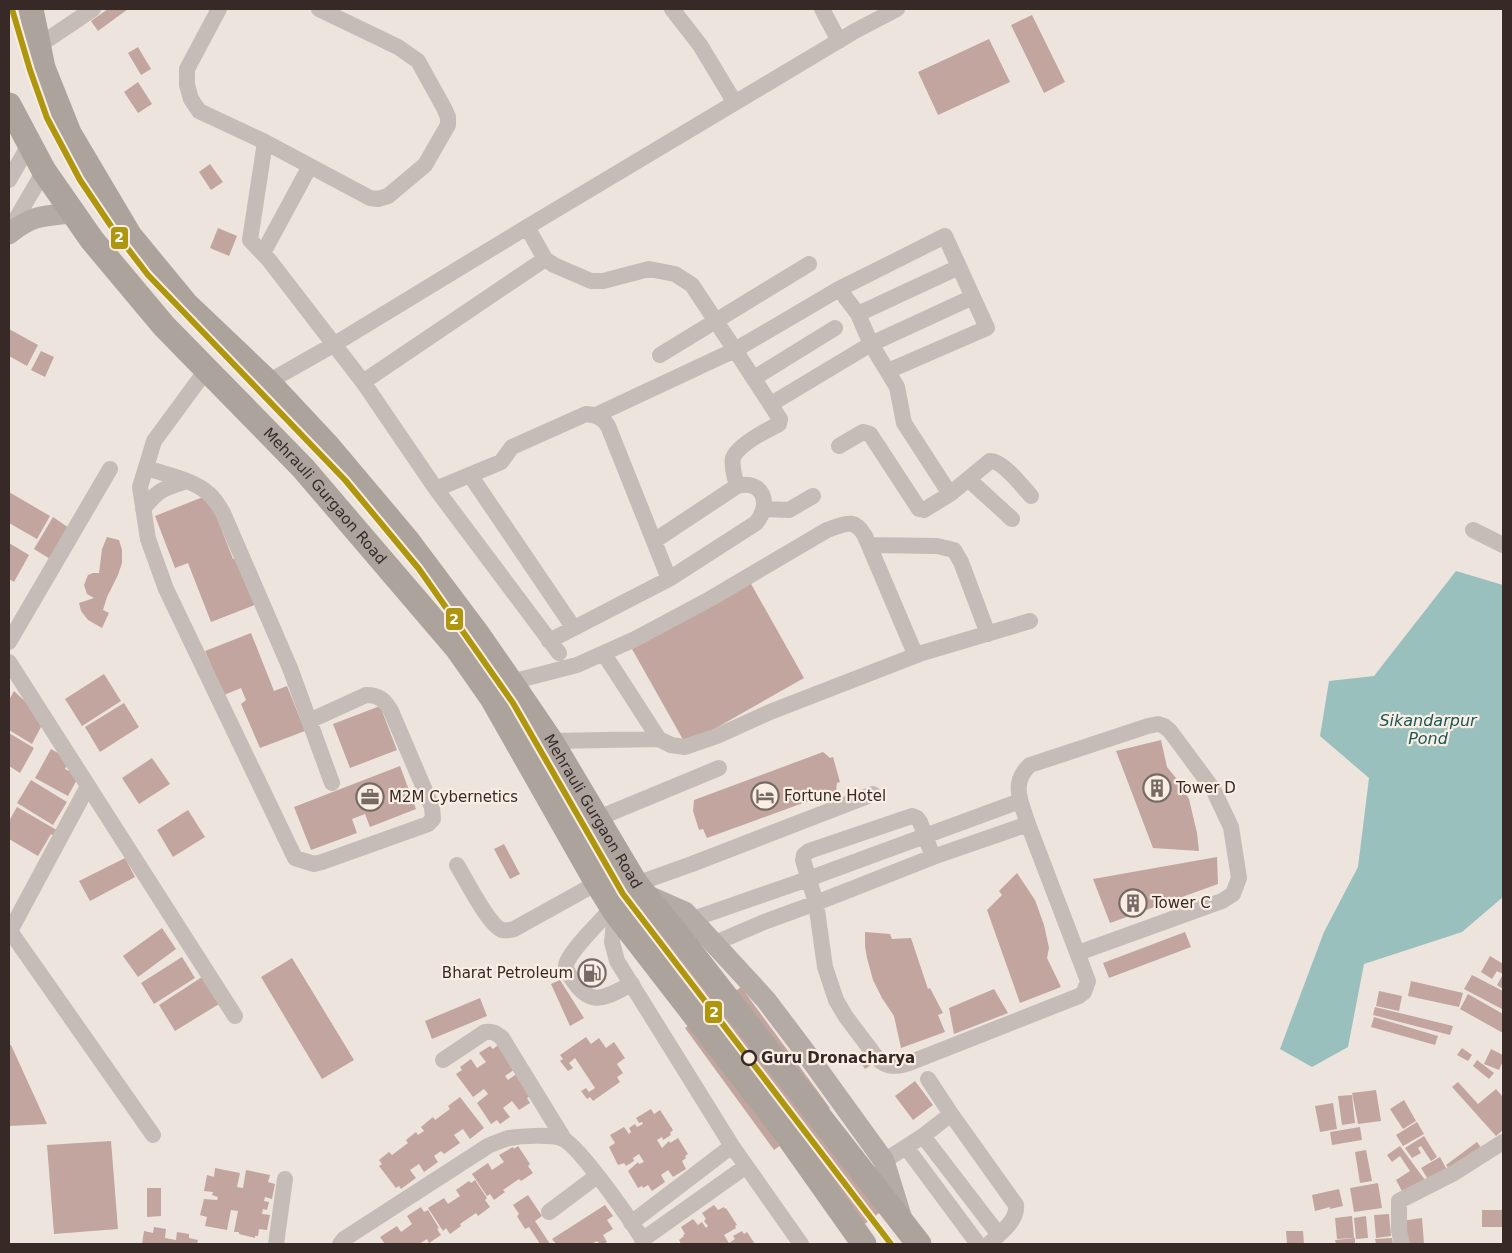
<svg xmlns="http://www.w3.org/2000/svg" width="1512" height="1253" viewBox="0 0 1512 1253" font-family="'DejaVu Sans',sans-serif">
<rect width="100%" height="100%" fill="#ede4de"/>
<path fill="#99c0bc" d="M1456,571L1503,585V897L1462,932L1364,964L1348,1047L1312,1067L1280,1049L1324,932L1358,867L1369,778L1320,736L1329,681L1374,676Z"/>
<path fill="#c2a59f" d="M108,9H128L98,31L91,21Z
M1032,15L1065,82L1044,93L1011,25Z
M989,39L1010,82L938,115L918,72Z
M138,47L151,69L141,75L128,53Z
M138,82L152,104L138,113L124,92Z
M210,164L223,182L211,190L199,172Z
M218,228L237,236L229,256L210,248Z
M9,329L38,345L27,366L9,356Z
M41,351L54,357L45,377L31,370Z
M9,492L50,516L37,539L9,523Z
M208,495L233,559L239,557L257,604L211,622L188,563L175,568L155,516Z
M53,517L69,528L50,559L34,549Z
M107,537L119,540L122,550V563L118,575L107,597L103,610L109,613L102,628L88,620L81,611L79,603L94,598L87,594L84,585L88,575L93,573H99L102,549Z
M9,543L29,555L14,582L9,579Z
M750,582L804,678L686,745L632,649Z
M251,633L274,691L287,686L305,731L260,748L241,704L246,700L241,688L224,695L205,651Z
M104,674L121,701L82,726L65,699Z
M14,691L30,706L42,725L32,744L9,730V700Z
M124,703L139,727L100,752L85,727Z
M380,706L397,750L350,768L333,724Z
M9,733L34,748L20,773L9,766Z
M1161,740L1167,767L1176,778L1189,799L1197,833L1199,851L1153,848L1116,751Z
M51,749L70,760L65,769L79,776L68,796L35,778Z
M823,752L830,758L833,757L840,782L837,783L836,791L707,838L703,829L699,830L693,811L694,800Z
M152,758L170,784L139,804L122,778Z
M400,766L416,809L370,827L365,814L352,819L357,833L311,850L294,807Z
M31,780L67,802L53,825L17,803Z
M17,807L60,832L57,838L51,834L38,856L9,839V821Z
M188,810L205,837L173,857L157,830Z
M504,844L520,874L510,879L494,849Z
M1217,857L1218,884L1110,923L1093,879Z
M125,858L135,877L90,901L79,881Z
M1017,873L1035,900L1044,925L1049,948L1047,958L1061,987L1020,1003L987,910L1002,895L999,891Z
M654,903L725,999L741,987L830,1108L815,1119L883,1210L854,1232L786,1141L774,1150L685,1028L696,1020L625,925Z
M162,928L176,949L138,977L123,956Z
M865,932L890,934L892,939L911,938L928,989L930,988L943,1013L938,1015L945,1032L901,1048L894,1016L882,998L873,980L867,958L865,946Z
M1185,932L1191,947L1109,978L1103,963Z
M1490,956L1503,964V974L1497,971L1492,979L1481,972Z
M182,957L195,978L154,1004L141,983Z
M292,958L354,1060L322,1079L261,977Z
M1503,974V989L1497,985Z
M1472,975L1503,991L1502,1009L1464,989Z
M202,977L219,1004L175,1031L159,1005Z
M560,980L584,1018L570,1026L551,984Z
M1411,981L1463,993L1459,1007L1408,996Z
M994,989L1008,1013L954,1034L949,1008Z
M1379,991L1402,996L1399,1011L1376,1006Z
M1468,994L1503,1014V1033L1460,1009Z
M480,998L487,1016L432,1039L425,1021Z
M1375,1007L1453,1026L1450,1035L1373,1015Z
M1374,1017L1438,1036L1435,1045L1371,1027Z
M586,1037L591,1044L599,1038L606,1048L614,1042L625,1058L617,1064L623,1073L617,1077L620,1082L593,1101L590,1097L587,1099L581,1091L586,1088L589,1092L595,1088L575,1058L569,1063L573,1068L568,1071L560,1061L563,1059L560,1055Z
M9,1045H11L47,1124L9,1126Z
M498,1045L515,1069L505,1076L508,1080L518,1073L533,1094L527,1098L530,1103L519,1110L512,1101L503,1108L510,1117L500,1124L497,1120L491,1124L477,1103L488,1094L484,1089L473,1097L456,1074L462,1070L460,1067L471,1059L477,1068L486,1062L479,1053L490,1046L493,1049Z
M1462,1048L1472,1055L1468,1061L1457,1055Z
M1491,1049L1503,1055V1061L1499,1070L1484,1064Z
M867,1053L874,1063L865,1069L858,1059Z
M1477,1060L1494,1073L1489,1079L1473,1066Z
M915,1081L933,1105L913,1120L895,1096Z
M1458,1082L1478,1104L1496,1089L1503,1097V1130L1496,1136L1452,1087Z
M1376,1090L1381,1121L1358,1124L1352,1093Z
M1352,1095L1355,1123L1342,1125L1338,1096Z
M460,1097L484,1128L470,1139L463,1129L454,1135L460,1143L444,1154L441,1151L434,1156L438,1162L424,1172L419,1164L410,1170L416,1178L401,1189L399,1186L396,1188L379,1166L382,1164L379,1160L389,1152L392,1155L408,1143L406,1140L416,1132L418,1135L424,1131L421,1127L433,1117L435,1120L450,1109L448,1106Z
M1404,1100L1416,1121L1403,1129L1390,1109Z
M1333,1103L1337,1129L1320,1132L1315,1106Z
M651,1109L654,1114L660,1110L673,1130L670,1133L671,1135L663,1140L662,1137L657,1140L662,1148L669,1141L670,1143L678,1138L688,1154L685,1156L686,1158L682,1161L686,1169L673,1177L668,1170L661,1175L665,1182L652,1191L648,1185L643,1188L642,1186L638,1188L628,1171L638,1162L639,1164L644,1162L639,1154L633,1158L634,1161L626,1166L624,1163L618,1165L609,1147L615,1143L610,1135L624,1127L629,1134L631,1132L629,1128L635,1124L637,1127L643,1124L642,1122L639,1123L636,1118Z
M1417,1122L1424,1134L1403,1146L1396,1135Z
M1360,1127L1362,1140L1332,1145L1330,1132Z
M1424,1136L1437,1157L1431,1161L1421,1146L1418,1148L1421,1153L1412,1158L1405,1148Z
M111,1141L118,1229L54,1234L47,1145Z
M1477,1142L1482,1149L1451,1171L1446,1165Z
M518,1146L530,1164L528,1166L533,1173L521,1181L519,1179L503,1190L505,1192L494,1200L490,1194L487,1196L472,1174L488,1163L492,1170L504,1162L499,1155L513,1147L514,1149Z
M1400,1146L1425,1180L1403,1193L1396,1180L1410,1171L1400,1156L1392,1162L1387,1155Z
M1366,1150L1372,1181L1360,1183L1355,1152Z
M1440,1157L1447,1170L1429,1181L1421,1168Z
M215,1168L240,1173L237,1187L243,1188L246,1170L270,1175L268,1182L275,1184L272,1199L265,1197L264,1201L269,1202L267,1210L263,1209L262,1214L270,1215L267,1230L259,1229L258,1236H255V1238L239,1234V1232H234L238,1211L231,1210L227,1230L205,1226L207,1217L200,1215L204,1199L217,1200L218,1197L212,1195L213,1192L204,1191L207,1175L214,1177Z
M475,1180L487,1198L485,1200L490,1207L478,1216L476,1213L460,1224L461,1226L450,1234L446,1228L443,1231L428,1208L444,1198L448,1204L460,1196L456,1190L469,1181L471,1183Z
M1378,1183L1382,1208L1354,1212L1350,1188Z
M147,1188H161V1216L147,1217Z
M1339,1189L1343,1206L1330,1209V1207L1315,1211L1312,1195Z
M528,1195L542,1216L535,1221L550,1244H540L529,1227L525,1229L517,1216L519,1214L513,1205Z
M605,1205L613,1216L607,1220L613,1229L603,1235L607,1242L604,1244H600L597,1241L591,1244H556L552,1239Z
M714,1205L718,1210L724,1207L725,1209L726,1208L737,1225L735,1226L736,1228L724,1235L729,1243L735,1239L733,1236L742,1231L744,1234L747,1232L755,1244H681L679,1240L684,1236L683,1235L685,1234L681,1227L693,1219L698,1225L702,1222L706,1228L708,1226L704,1221L706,1219L702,1213Z
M421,1207L424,1212L428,1210L439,1228L437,1229L441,1235L429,1243L427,1239L419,1244H385L380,1237L397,1226L401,1232L412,1224L407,1216Z
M1482,1210H1503V1227H1482Z
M1389,1214L1391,1236L1376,1238L1374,1215Z
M1352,1216L1354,1238L1337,1239L1335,1218Z
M1366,1216L1368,1238L1356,1239L1354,1218Z
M1422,1218L1424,1244H1403L1401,1221Z
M154,1227L166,1229L165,1238L176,1240L177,1232L189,1234V1238L198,1240L197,1244H142L144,1231L153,1233Z
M1286,1231H1303L1304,1244H1287Z
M1355,1238V1244H1336L1335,1240Z
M1392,1238L1393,1244H1376L1375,1239Z"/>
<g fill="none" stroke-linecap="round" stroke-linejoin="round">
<path stroke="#c5bcb7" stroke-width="16" d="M219,9L187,69V85L191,99L199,111L265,142L370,198L378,199L388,196L425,165L448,125V117L444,108L418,61L398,47L319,9
M672,9L700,45L735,103
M822,9L839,41
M38,46L93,9
M265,142L250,240L269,260L363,382L436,489L559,653
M9,180L29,145
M527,227L545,259L554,265L591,281H603L649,269L675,274L692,285L735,350L839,289L945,236L987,328L888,371
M9,231L44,171
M263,253L310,166
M839,289L858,314L871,344L897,387L904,423L950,494L924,510L919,509L870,434L863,432L839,446
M858,314L959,267
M660,355L809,264
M207,369L154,441L140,487L148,539L166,589L295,858L314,864L322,862L420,827L428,824L433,819L432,807L391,711C385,700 379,695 366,695L309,721
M754,378L835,328
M268,382L333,345L527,227L855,31L897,9
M363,382L545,259
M771,404L871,344L973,297
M596,415L735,350L780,419L779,424C767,430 738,445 733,458C731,466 735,478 737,486
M147,468C166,475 193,479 209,494C215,499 219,506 223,513L290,668L332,783
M470,475L573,627
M968,479L1012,519
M436,489L501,462L512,447L586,414C596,415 602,417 608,426L669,579
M950,494L990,461C1002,460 1023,487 1031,496
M143,509C159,489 162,489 187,481
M764,509L789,510L813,496
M1473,530L1503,545
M869,545L937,546L954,550L961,562L988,634
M549,641L669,579L756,523C772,504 763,479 737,486L654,541
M9,642L110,469
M604,654L659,739
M9,662L235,1016
M511,682L577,665L635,639L710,599L827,530C845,524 854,517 865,536L910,642C913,649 914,653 922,653L1030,621
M551,741L659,739L671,745L685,747L717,736L770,712L922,653
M596,819L719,768
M933,857L920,822L917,818L912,816L809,851L804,855L803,860L816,903L825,967L836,1000L846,1017L877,1058C887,1068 896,1067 909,1063L1079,996L1084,992L1088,981L1028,824C1021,802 1010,783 1030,765L1148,726L1158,724L1164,726L1170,731L1213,789L1231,827L1239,878L1233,894L1222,901L1078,953
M457,865C465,878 489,926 502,930C506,931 510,930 514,929L597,883
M636,884L692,864L873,794
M612,908C600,922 574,946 567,962C564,968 569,974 572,979C592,1009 605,997 632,984
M615,912L612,942L617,961L732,1146L801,1244
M693,919L808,879L1020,801
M10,931L153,1135
M9,933L88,786
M715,943L764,922L816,903L933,857L1028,824
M443,1060L485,1032C493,1031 496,1033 502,1038L564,1139
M928,1079L951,1114L1016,1205C1018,1221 1000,1233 989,1244
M923,1136L999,1235
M906,1147L978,1244
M884,1161L923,1136L951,1114
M549,1212L597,1176
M631,1223L732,1146
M642,1240L745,1167
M276,1244L285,1179
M340,1244L344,1239L488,1146C495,1143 502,1140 509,1138C521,1136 552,1134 563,1139C580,1147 634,1224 645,1244
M1402,1244L1399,1231V1201L1454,1173L1503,1142"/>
<path stroke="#b4aba6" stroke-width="21" d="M9,234C32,215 43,216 72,213
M644,894L685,912L766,1000L806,1053L884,1161L902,1219"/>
<g stroke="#aca39d" stroke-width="25">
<path id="s1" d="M31,9L43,68L69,133L130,236L186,304L268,382L327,445L407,540L479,636L517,691L551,741L636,884L673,929L919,1244"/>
<path id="s2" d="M9,105L44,171L92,240L164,326L303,468L457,648L492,698L597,883L615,912L782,1128L864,1244"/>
</g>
<g stroke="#faeee4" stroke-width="10">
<path id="metro-1" d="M12,9L30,70L47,118L80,180L115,232L148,275L345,480L419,569L513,703L623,894L891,1244"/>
</g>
<use href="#metro-1" stroke="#af960f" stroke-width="6"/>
</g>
<defs>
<g id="building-ring" transform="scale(1.4375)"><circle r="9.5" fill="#faeee4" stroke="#766a66" stroke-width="1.5"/><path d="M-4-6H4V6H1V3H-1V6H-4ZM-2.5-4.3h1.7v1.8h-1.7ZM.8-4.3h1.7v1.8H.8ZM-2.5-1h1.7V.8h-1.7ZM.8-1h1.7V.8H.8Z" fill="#766a66"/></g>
<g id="hotel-ring" transform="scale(1.4375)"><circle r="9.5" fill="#faeee4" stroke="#766a66" stroke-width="1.5"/><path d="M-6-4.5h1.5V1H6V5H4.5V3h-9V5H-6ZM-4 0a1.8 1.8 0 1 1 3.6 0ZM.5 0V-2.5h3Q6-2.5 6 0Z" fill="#766a66"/></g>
<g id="office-ring" transform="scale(1.4375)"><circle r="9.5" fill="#faeee4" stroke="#766a66" stroke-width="1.5"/><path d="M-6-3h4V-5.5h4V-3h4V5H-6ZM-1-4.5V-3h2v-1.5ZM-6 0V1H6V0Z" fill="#766a66"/></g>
<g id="fuel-ring" transform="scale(1.4375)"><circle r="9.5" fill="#faeee4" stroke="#766a66" stroke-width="1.5"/><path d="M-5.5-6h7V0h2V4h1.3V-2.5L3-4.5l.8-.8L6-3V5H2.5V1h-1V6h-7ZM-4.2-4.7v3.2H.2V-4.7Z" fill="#766a66"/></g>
</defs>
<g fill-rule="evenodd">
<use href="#building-ring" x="1157" y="788"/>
<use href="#hotel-ring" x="765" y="796"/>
<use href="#office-ring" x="370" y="797"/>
<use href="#building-ring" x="1133" y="903"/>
<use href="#fuel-ring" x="592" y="973"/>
</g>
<circle fill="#faeee4" stroke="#362926" stroke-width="2.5" cx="749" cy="1058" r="7"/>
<g text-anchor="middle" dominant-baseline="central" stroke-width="4.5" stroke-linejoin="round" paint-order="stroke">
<g font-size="15" fill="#362926" stroke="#faeee4">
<text stroke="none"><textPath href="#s2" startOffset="505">Mehrauli Gurgaon Road</textPath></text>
<text stroke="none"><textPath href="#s1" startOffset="991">Mehrauli Gurgaon Road</textPath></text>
</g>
<g font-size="15" fill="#362926" stroke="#faeee4" text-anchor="start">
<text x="1176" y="788">Tower D</text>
<text x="784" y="796">Fortune Hotel</text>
<text x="389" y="797">M2M Cybernetics</text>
<text x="1152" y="903">Tower C</text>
<text x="573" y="973" text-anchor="end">Bharat Petroleum</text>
</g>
<g font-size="15" font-weight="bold" fill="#362926" stroke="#faeee4" text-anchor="start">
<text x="761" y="1058">Guru Dronacharya</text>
</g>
<g font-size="16" font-style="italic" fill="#195a58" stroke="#faeee4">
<text x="1428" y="720">Sikandarpur<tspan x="1428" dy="18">Pond</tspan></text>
</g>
</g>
<g stroke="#faeee4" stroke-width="2">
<rect x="110" y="226" width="19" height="24" rx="5" fill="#af960f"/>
<rect x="445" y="607" width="19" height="24" rx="5" fill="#af960f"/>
<rect x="704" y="1000" width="19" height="24" rx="5" fill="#af960f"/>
</g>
<g font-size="14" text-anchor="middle" font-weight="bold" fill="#fff">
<text x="119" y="242">2</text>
<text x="454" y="624">2</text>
<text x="714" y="1017">2</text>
</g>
<rect width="1512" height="1253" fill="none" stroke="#362926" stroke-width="20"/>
</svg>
